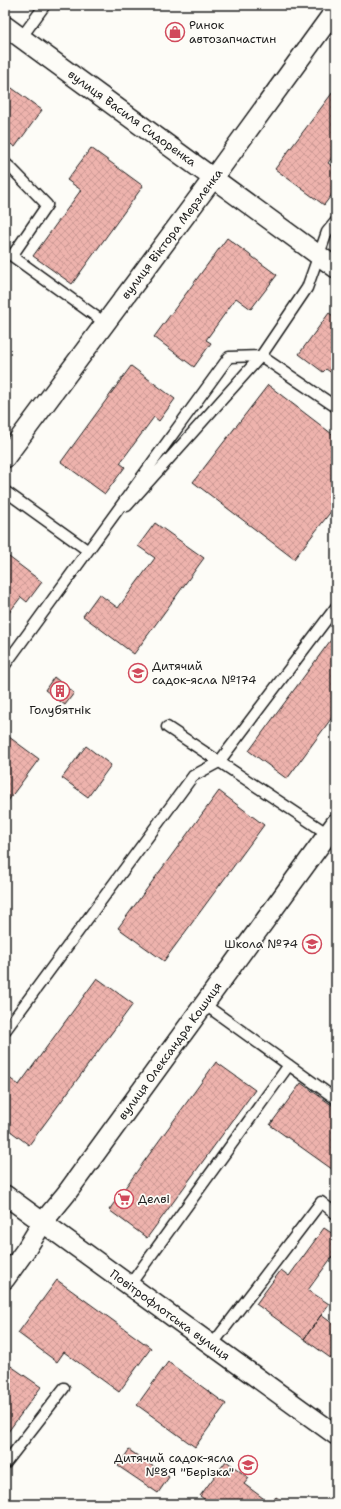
<svg xmlns="http://www.w3.org/2000/svg" width="341" height="1509" viewBox="0 0 341 1509" font-family="'Shantell Sans',sans-serif">
<defs>
<pattern id="building-cross-hatch" width="8" height="8" patternUnits="userSpaceOnUse"><rect width="8" height="8" fill="#eeb3ad"/><path d="M0 0l8 8M0 8l8-8" fill="none" stroke="#cc9994"/></pattern>
</defs>
<rect width="100%" height="100%" fill="#fdfcf7"/>
<filter id="ink" filterUnits="userSpaceOnUse"><feTurbulence type="fractalNoise" baseFrequency=".025" numOctaves="2"/><feDisplacementMap in="SourceGraphic" scale="8" xChannelSelector="R" yChannelSelector="G"/><feConvolveMatrix kernelMatrix="1 2 1 2 8 2 1 2 1" color-interpolation-filters="sRGB"/></filter>
<g filter="url(#ink)">
<path fill="url(#building-cross-hatch)" stroke="#1c1c1c" d="M5,83L42,110L15,147L5,140Z
M336,88V152L328,163L336,169V189L324,205L275,169Z
M91,148L143,186L72,284L33,256L81,190L67,180Z
M227,238L277,275L251,309L236,298L206,340L211,343L194,367L154,337Z
M329,313L336,318V376L326,369L323,372L299,354Z
M131,366L175,399L159,421L154,417L120,463L125,467L105,494L61,462Z
M268,385L336,437V505L294,559L193,482Z
M155,523L204,558L134,654L83,616L99,594L118,608L155,558L138,546Z
M5,554L42,582L27,602L21,597L5,618Z
M336,633V712L287,779L249,751Z
M54,677L74,693L65,705L45,690Z
M5,734L39,759L5,805Z
M86,746L111,765L88,797L62,778Z
M219,791L264,825L164,961L118,928Z
M97,978L133,1004L29,1145L5,1127V1075L19,1085Z
M216,1062L255,1090L147,1238L109,1210Z
M301,1083L336,1108V1172L270,1125Z
M324,1228L336,1236V1260L332,1257L308,1290L329,1304L304,1339L256,1304L281,1270L289,1276Z
M57,1280L151,1348L119,1392L64,1352L57,1362L18,1333Z
M321,1315L336,1326V1362L304,1339Z
M5,1362L41,1387L5,1436Z
M168,1362L226,1404L195,1447L137,1405Z
M129,1450L169,1477L158,1493L118,1466Z
M226,1461L249,1478L244,1484L271,1504L276,1497L286,1504H211L200,1496Z"/>
<g fill="none" stroke-linecap="round" stroke-linejoin="round">
<g stroke="#1c1c1c" stroke-width="13">
<path id="lane" d="M21,38L45,5
M5,163L11,168L47,205L12,256L105,323
M5,491L87,550
M127,506L261,356L336,407
M5,665L229,357L261,356L307,288L327,232L336,221
M167,727L328,834
M204,1004L336,1099
M5,1031L193,776L219,762L336,607
M129,1286L289,1065
M212,1345L321,1202L336,1214
M5,1464L64,1388"/>
</g>
<g stroke="#1c1c1c" stroke-width="22">
<path id="street" d="M5,26L336,268
M5,458L214,177L336,9
M5,1195L336,1435
M5,1279L27,1248L43,1222L66,1194L336,823"/>
</g>
<use href="#lane" stroke="#fdfcf7" stroke-width="10"/>
<use href="#street" stroke="#fdfcf7" stroke-width="19"/>
</g>
</g>
<defs>
<g id="shop-ring" transform="scale(1)"><circle r="9.5" fill="#fdfcf7" stroke="#d1495b" stroke-width="1.5"/><path d="M-5-2.5h2.3a2.7 3.5 0 0 1 5.4 0H5L5.5 6h-11ZM-1.5-2.5h3a1.5 2.3 0 0 0-3 0Z" fill="#d1495b"/></g>
<g id="school-ring" transform="scale(1)"><circle r="9.5" fill="#fdfcf7" stroke="#d1495b" stroke-width="1.5"/><path d="M0-5L7-2L0 1L-7-2ZM-4 1L0 2.5L4 1V4Q0 6-4 4Z" fill="#d1495b"/></g>
<g id="building-ring" transform="scale(1)"><circle r="9.5" fill="#fdfcf7" stroke="#d1495b" stroke-width="1.5"/><path d="M-4-6H4V6H1V3H-1V6H-4ZM-2.5-4.3h1.7v1.8h-1.7ZM.8-4.3h1.7v1.8H.8ZM-2.5-1h1.7V.8h-1.7ZM.8-1h1.7V.8H.8Z" fill="#d1495b"/></g>
<g id="supermarket-ring" transform="scale(1)"><circle r="9.5" fill="#fdfcf7" stroke="#d1495b" stroke-width="1.5"/><path d="M-6-5.5h2.5l.6 2H6L4.5 2H-2.5L-4.4-4H-6ZM-1.5 3.2a1.3 1.3 0 1 0 .1 0ZM3 3.2a1.3 1.3 0 1 0 .1 0Z" fill="#d1495b"/></g>
</defs>
<g fill-rule="evenodd">
<use href="#shop-ring" x="175" y="32"/>
<use href="#school-ring" x="138" y="673"/>
<use href="#building-ring" x="60" y="691"/>
<use href="#school-ring" x="312" y="944"/>
<use href="#supermarket-ring" x="124" y="1199"/>
<use href="#school-ring" x="248" y="1465"/>
</g>
<g text-anchor="middle" dominant-baseline="central" stroke-width="3.5" stroke-linejoin="round" paint-order="stroke">
<g font-size="12" fill="#1c1c1c" stroke="#fdfcf7" text-anchor="start">
<text x="189" y="25">Ринок<tspan x="189" dy="14">автозапчастин</tspan></text>
<text x="152" y="666">Дитячий<tspan x="152" dy="14">садок-ясла №174</tspan></text>
<text x="60" y="710" text-anchor="middle">Голубятнік</text>
<text x="298" y="944" text-anchor="end">Школа №74</text>
<text x="138" y="1199">Делві</text>
<text x="234" y="1458" text-anchor="end">Дитячий садок-ясла<tspan x="234" dy="14">№89 "Берізка"</tspan></text>
</g>
<g font-size="12" fill="#1c1c1c" stroke="#fdfcf7">
<text transform="translate(132 118) rotate(36)">вулиця Василя Сидоренка</text>
<text transform="translate(172 234) rotate(-53)">вулиця Віктора Мерзленка</text>
<text transform="translate(170 1051) rotate(-54)">вулиця Олександра Кошиця</text>
<text transform="translate(170 1315) rotate(36)">Повітрофлотська вулиця</text>
</g>
</g>
<rect width="341" height="1509" fill="none" stroke="#fdfcf7" stroke-width="20"/>
<rect x="10" y="10" width="321" height="1489" fill="none" stroke="#1c1c1c" stroke-width="1.5" filter="url(#ink)"/>
</svg>
